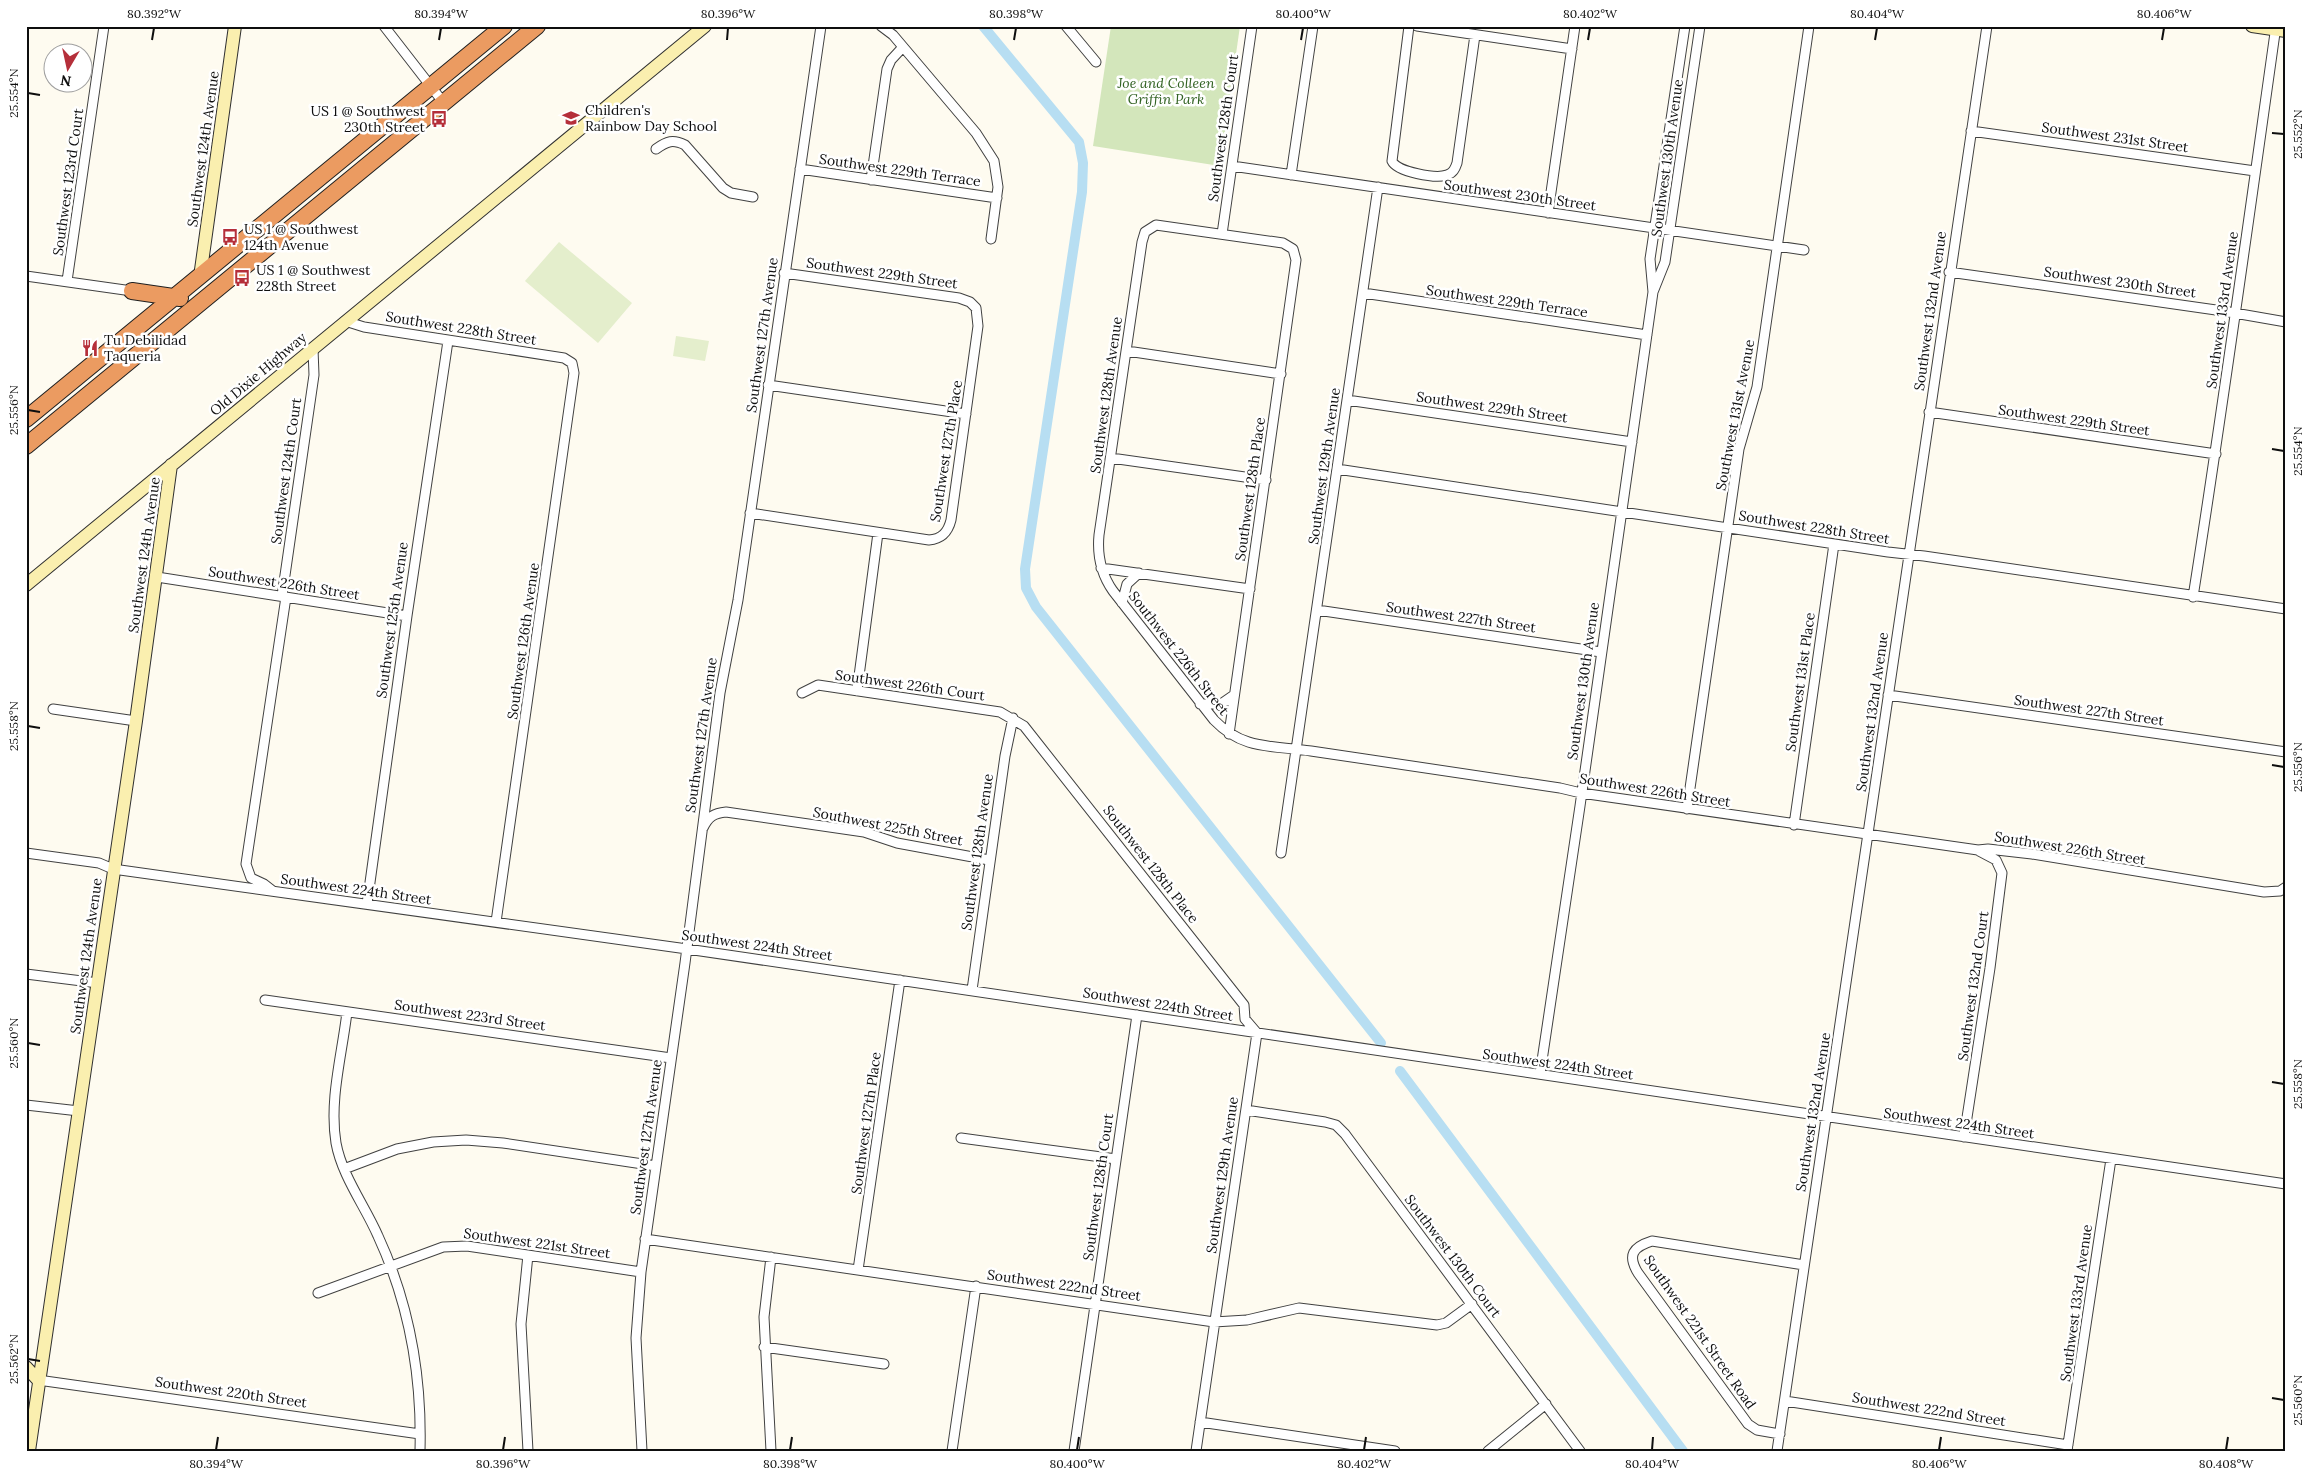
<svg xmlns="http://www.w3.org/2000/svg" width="2312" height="1477" viewBox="0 0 2312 1477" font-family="Lora,serif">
<rect width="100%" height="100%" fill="#fefbf0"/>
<path fill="#d3e6bb" d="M1111,26H1240L1220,166L1093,146Z"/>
<path fill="#e4eecc" d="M559,242L632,303L598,343L525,281Z
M676,336L709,341L705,361L673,356Z"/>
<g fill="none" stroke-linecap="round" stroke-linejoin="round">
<path stroke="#b7def2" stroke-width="10" d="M983,26L1079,142L1083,163L1082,192L1025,569L1026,588L1036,607L1381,1043
M1400,1071L1683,1451"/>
<g stroke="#414141" stroke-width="11">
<path id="street" d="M384,26L443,102
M881,26L893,35L976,133L994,161L998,187L991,239
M1066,26L1096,62
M1409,26L1392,161C1397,172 1436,179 1447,175C1453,173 1455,169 1457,163L1475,35
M1417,26L1572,49
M1971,131L2255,171
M656,149C667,141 673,139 685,145L723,188L731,193L753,197
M1232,166L1804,250
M800,169L997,198
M1291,175L1313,26
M871,180L887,69L891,60L903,47
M1548,213L1575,26
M1222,234L1252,26
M1949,272L2223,311L2286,322
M26,276L132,291
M67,281L104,26
M1653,292L1665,262L1700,26
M1363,293L1647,335
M345,321L364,327L564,358L572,363L574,373L496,922
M1127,351L1281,374
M768,385L966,414
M1347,400L1632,442
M1929,412L2216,454
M1111,458L1266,480
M1337,469L1888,552L1924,556L2286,609
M750,513L929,540C942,539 948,532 951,520L978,326L976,308L970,302L959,298L784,273
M1101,568L1250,589
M157,577L407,616
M282,596L314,375L313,349
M2193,597C2223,407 2249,217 2276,26
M1122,603L1127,584L1139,573
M1317,610L1601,652
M857,691L878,533
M802,693L818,685L1000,712L1024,726L1244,1005L1245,1019L1257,1033L1196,1451
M1888,695L2286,752
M1200,704H1221L1234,695
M53,709L136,721
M1229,734L1296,260L1293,249L1283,243L1156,225L1145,232L1142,242L1099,535C1097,556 1101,574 1113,591L1214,720C1244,751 1273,745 1311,751L1560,788L1581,793L1978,850L1988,849L2032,854L2264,892L2280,891L2286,887
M1687,809L1739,449L1757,387L1809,26
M1794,825L1834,544
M703,828C708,817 714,813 726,812L864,832L897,843L989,860
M26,853L99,863L113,869L687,949L2286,1184
M1281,853L1378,187
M273,891L264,884L251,878L246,864L286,597
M367,904L407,616L448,341
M26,974L98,983
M972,990L1005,756L1013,718
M265,1000L671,1058
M347,1012C342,1055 329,1100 336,1143C342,1176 365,1206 378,1236C409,1303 422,1378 420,1451
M1540,1074L1580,806L1653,292L1650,259L1685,26
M26,1105L79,1111
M1246,1110L1325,1122L1336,1125L1345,1134L1580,1451
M1964,1137L1990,968L2002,873L1996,860L1979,851
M961,1138L1116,1159
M344,1169L397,1149L433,1142L466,1140L503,1143L656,1166
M645,1239L1214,1322L1247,1320L1299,1308L1437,1325L1446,1323L1472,1304
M528,1255L521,1324L528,1451
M858,1270L900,980
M318,1293L443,1247L467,1246L641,1272
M764,1347L884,1364
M38,1380L420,1434
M1785,1401L2068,1445
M1200,1422L1395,1451
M1780,1434L1757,1430L1748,1424L1638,1273C1627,1255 1633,1247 1652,1241L1804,1265
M642,1451L636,1338L641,1272L685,963L720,693L738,600L821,26
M771,1451L764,1317L771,1257
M952,1451L976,1286
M1074,1451L1137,1015
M1488,1451L1546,1404
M1777,1451L1987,26
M2067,1451L2111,1159"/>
</g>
<g stroke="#303030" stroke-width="14">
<path id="secondary" d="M2252,26L2286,31
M200,277L235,26
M26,585L705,26
M26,1367L38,1380
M29,1451L136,721L171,465"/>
</g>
<g stroke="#1f1f1f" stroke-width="18">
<path id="highway" d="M132,291L180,298
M26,419L504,26
M26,446L537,26"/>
</g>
<use href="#street" stroke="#fff" stroke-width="9"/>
<use href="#secondary" stroke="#faefaf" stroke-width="12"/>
<use href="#highway" stroke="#eb9b61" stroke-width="16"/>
</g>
<path fill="none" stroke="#0e0e0e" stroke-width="2" d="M152,40L154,28M439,40L441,28M727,40L728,28M1014,40L1016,28M1301,40L1303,28M1588,40L1590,28M1875,40L1877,28M2162,40L2164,28M28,93L40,95M2272,133L2284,134M28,410L40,412M2272,449L2284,451M28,726L40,728M2272,765L2284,767M28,1043L40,1045M2272,1082L2284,1084M28,1359L40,1361M2272,1398L2284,1400M216,1450L218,1437M503,1450L505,1437M790,1450L792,1437M1077,1450L1079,1437M1364,1450L1366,1437M1652,1450L1653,1437M1939,1450L1941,1437M2226,1450L2228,1437"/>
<defs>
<g id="school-bare" transform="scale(1.35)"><path d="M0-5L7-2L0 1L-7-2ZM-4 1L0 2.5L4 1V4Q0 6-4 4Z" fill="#b52f3a" stroke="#fff" stroke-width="2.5" paint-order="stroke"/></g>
<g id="bus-bare" transform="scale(1.35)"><path d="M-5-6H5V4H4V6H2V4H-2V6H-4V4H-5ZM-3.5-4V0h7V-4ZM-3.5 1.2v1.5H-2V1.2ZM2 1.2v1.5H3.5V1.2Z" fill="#b52f3a" stroke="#fff" stroke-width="2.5" paint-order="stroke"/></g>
<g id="restaurant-bare" transform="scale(1.35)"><path d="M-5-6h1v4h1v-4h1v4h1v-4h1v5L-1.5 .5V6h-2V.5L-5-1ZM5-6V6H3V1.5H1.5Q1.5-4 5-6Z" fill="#b52f3a" stroke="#fff" stroke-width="2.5" paint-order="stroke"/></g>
</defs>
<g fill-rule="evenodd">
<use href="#school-bare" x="571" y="118"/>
<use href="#bus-bare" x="439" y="119"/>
<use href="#bus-bare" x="230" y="237"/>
<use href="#bus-bare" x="242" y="278"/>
<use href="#restaurant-bare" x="90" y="348"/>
</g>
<g text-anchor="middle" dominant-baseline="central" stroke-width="5" stroke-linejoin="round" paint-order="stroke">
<g font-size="14" font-style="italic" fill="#316222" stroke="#fff">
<text x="1166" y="83">Joe and Colleen<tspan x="1166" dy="16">Griffin Park</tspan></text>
</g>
<g font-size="14" fill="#0e0e0e" stroke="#fff" text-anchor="start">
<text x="585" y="110">Children's<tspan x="585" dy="16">Rainbow Day School</tspan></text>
<text x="425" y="111" text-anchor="end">US 1 @ Southwest<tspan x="425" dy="16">230th Street</tspan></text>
<text x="244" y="229">US 1 @ Southwest<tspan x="244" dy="16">124th Avenue</tspan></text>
<text x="256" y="270">US 1 @ Southwest<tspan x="256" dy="16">228th Street</tspan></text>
<text x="104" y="340">Tu Debilidad<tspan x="104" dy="16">Taqueria</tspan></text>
</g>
<g font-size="14" fill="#0e0e0e" stroke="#fff">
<text transform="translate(1223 128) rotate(-82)">Southwest 128th Court</text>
<text transform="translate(2115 137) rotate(8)">Southwest 231st Street</text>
<text transform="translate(203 149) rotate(-82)">Southwest 124th Avenue</text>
<text transform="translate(1667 158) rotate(-82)">Southwest 130th Avenue</text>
<text transform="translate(900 170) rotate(8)">Southwest 229th Terrace</text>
<text transform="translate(68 182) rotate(-82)">Southwest 123rd Court</text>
<text transform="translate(1520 195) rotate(8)">Southwest 230th Street</text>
<text transform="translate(882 273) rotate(8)">Southwest 229th Street</text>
<text transform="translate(2120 282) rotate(8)">Southwest 230th Street</text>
<text transform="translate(1507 301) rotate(8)">Southwest 229th Terrace</text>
<text transform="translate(2222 310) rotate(-82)">Southwest 133rd Avenue</text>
<text transform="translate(1930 311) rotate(-82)">Southwest 132nd Avenue</text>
<text transform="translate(461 328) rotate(9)">Southwest 228th Street</text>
<text transform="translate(762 335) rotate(-82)">Southwest 127th Avenue</text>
<text transform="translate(258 374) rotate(-40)">Old Dixie Highway</text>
<text transform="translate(1106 395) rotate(-82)">Southwest 128th Avenue</text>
<text transform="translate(1492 407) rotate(8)">Southwest 229th Street</text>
<text transform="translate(1735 415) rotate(-79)">Southwest 131st Avenue</text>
<text transform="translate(2074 420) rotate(8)">Southwest 229th Street</text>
<text transform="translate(946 451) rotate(-81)">Southwest 127th Place</text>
<text transform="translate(1324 466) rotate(-82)">Southwest 129th Avenue</text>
<text transform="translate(286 471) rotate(-82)">Southwest 124th Court</text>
<text transform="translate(1250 489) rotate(-82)">Southwest 128th Place</text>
<text transform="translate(1814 527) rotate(9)">Southwest 228th Street</text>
<text transform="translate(144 555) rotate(-82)">Southwest 124th Avenue</text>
<text transform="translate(284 583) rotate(9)">Southwest 226th Street</text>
<text transform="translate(1461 617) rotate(8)">Southwest 227th Street</text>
<text transform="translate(392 620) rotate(-82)">Southwest 125th Avenue</text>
<text transform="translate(523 641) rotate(-82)">Southwest 126th Avenue</text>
<text transform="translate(1179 653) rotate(52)">Southwest 226th Street</text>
<text transform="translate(1583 681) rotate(-82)">Southwest 130th Avenue</text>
<text transform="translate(1800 682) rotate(-82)">Southwest 131st Place</text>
<text transform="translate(910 685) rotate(8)">Southwest 226th Court</text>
<text transform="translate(2089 710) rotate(8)">Southwest 227th Street</text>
<text transform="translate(1872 712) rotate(-82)">Southwest 132nd Avenue</text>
<text transform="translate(701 735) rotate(-82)">Southwest 127th Avenue</text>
<text transform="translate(1655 790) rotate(9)">Southwest 226th Street</text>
<text transform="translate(888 826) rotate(11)">Southwest 225th Street</text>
<text transform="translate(2070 848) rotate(9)">Southwest 226th Street</text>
<text transform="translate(977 852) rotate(-82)">Southwest 128th Avenue</text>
<text transform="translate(1151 864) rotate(52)">Southwest 128th Place</text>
<text transform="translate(356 889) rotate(8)">Southwest 224th Street</text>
<text transform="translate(757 945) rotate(8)">Southwest 224th Street</text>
<text transform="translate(86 956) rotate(-82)">Southwest 124th Avenue</text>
<text transform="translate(1973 986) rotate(-82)">Southwest 132nd Court</text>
<text transform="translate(1158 1004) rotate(9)">Southwest 224th Street</text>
<text transform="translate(470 1015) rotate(8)">Southwest 223rd Street</text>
<text transform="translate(1558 1064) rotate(8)">Southwest 224th Street</text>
<text transform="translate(1813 1112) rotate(-81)">Southwest 132nd Avenue</text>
<text transform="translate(866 1123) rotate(-82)">Southwest 127th Place</text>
<text transform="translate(1959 1123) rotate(8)">Southwest 224th Street</text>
<text transform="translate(646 1137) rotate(-82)">Southwest 127th Avenue</text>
<text transform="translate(1222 1175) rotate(-82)">Southwest 129th Avenue</text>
<text transform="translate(1098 1187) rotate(-82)">Southwest 128th Court</text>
<text transform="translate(537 1243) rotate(8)">Southwest 221st Street</text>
<text transform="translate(1453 1256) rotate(53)">Southwest 130th Court</text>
<text transform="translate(1064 1285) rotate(8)">Southwest 222nd Street</text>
<text transform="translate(2076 1303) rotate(-82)">Southwest 133rd Avenue</text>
<text transform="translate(1700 1332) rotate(55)">Southwest 221st Street Road</text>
<text transform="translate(231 1392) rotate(8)">Southwest 220th Street</text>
<text transform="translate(1929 1409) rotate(9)">Southwest 222nd Street</text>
</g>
</g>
<rect width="2312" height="1477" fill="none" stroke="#ffffff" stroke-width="55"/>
<g transform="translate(68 68) rotate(189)"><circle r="24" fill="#ffffff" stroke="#9f9f9f"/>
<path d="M0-4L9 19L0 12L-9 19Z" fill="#b52f3a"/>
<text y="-8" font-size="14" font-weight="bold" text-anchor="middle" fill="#0e0e0e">N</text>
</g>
<rect x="28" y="28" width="2256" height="1422" fill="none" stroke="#0e0e0e" stroke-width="2"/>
<g font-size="12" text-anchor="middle" fill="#0e0e0e">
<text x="154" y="18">80.392°W</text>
<text x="441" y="18">80.394°W</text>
<text x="728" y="18">80.396°W</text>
<text x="1016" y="18">80.398°W</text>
<text x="1303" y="18">80.400°W</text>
<text x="1590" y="18">80.402°W</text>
<text x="1877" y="18">80.404°W</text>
<text x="2164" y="18">80.406°W</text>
<text transform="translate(14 93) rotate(-90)" y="4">25.554°N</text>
<text transform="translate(2298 134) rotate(-90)" y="4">25.552°N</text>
<text transform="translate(14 410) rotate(-90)" y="4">25.556°N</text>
<text transform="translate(2298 451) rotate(-90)" y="4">25.554°N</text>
<text transform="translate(14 726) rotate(-90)" y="4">25.558°N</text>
<text transform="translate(2298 767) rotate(-90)" y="4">25.556°N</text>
<text transform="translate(14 1043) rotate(-90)" y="4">25.560°N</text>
<text transform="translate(2298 1084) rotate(-90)" y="4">25.558°N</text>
<text transform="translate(14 1359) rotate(-90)" y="4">25.562°N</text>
<text transform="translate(2298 1400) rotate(-90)" y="4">25.560°N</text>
<text x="216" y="1468">80.394°W</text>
<text x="503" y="1468">80.396°W</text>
<text x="790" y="1468">80.398°W</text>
<text x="1077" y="1468">80.400°W</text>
<text x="1364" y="1468">80.402°W</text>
<text x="1652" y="1468">80.404°W</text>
<text x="1939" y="1468">80.406°W</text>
<text x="2226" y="1468">80.408°W</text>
</g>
</svg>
